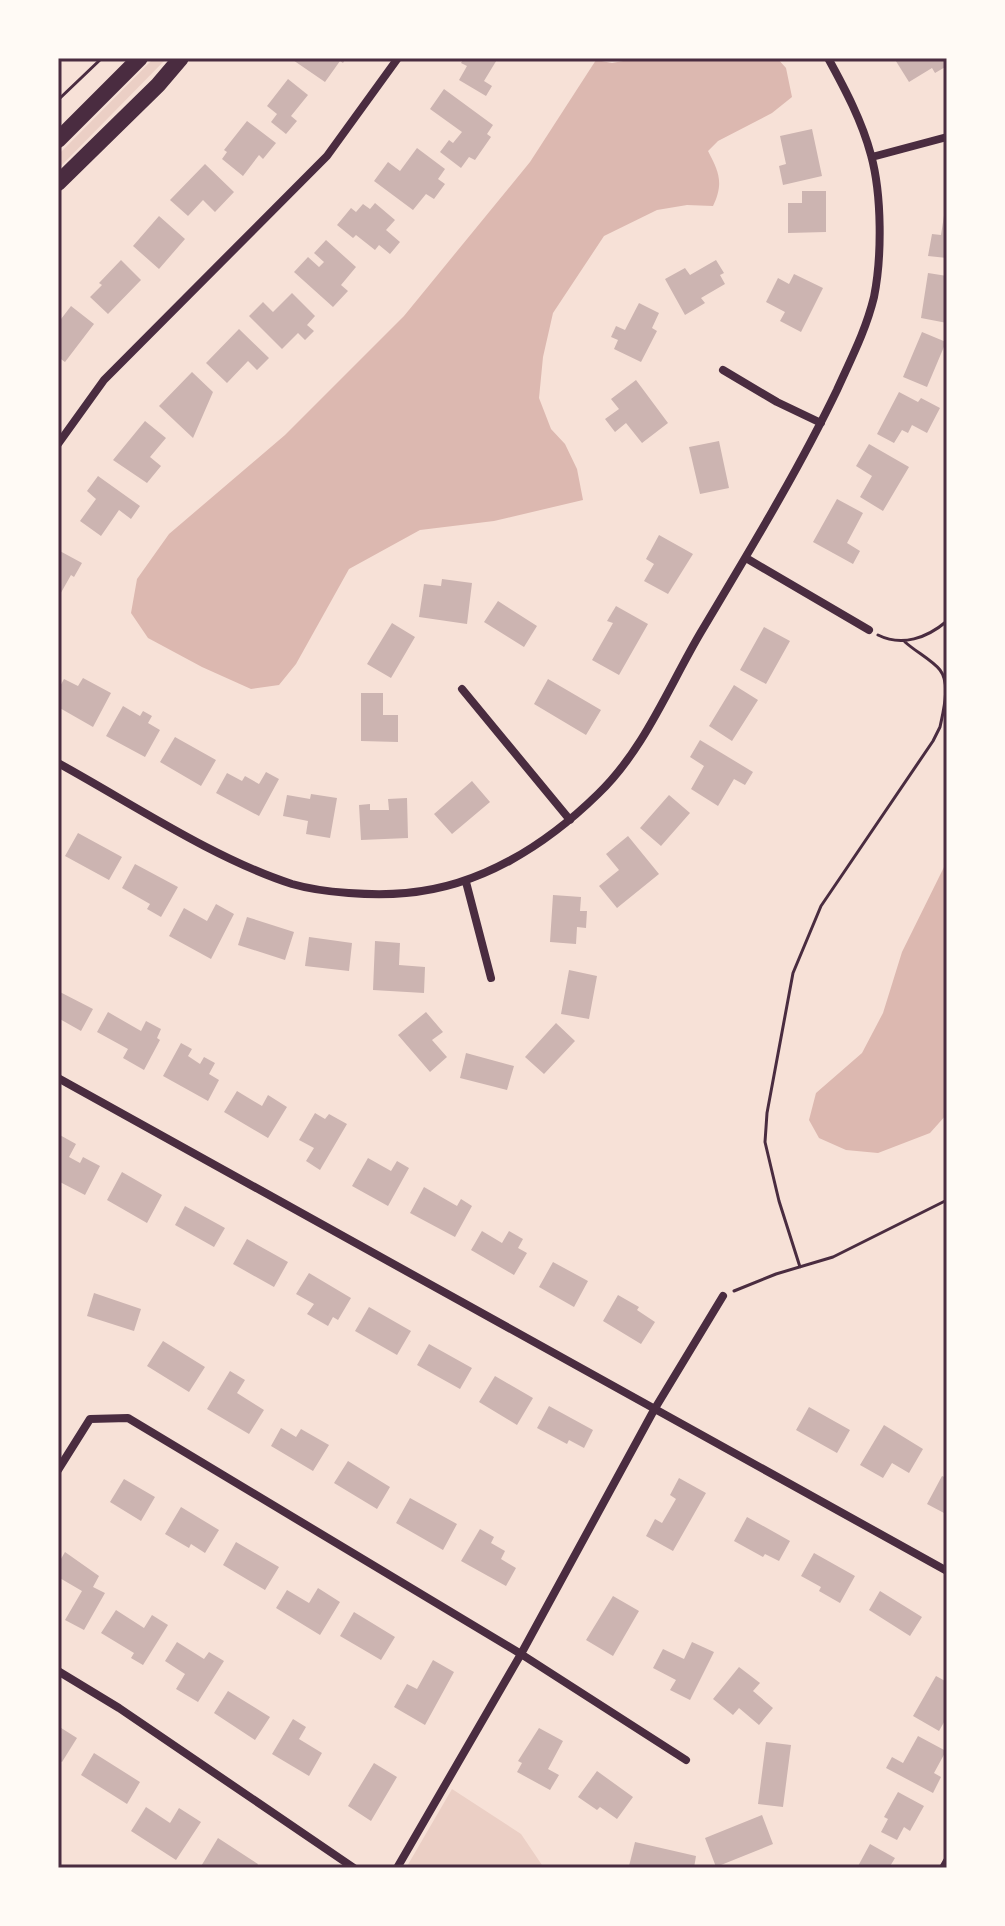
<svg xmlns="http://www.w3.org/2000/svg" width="1005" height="1926" viewBox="0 0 1005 1926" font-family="'Playfair Display',serif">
<rect width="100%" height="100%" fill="#f7e1d7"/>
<path fill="#ebcfc5" d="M154,58H167L58,169V155Z
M452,1789L521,1834L544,1868H406Z"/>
<path fill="#dcb8b0" d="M640,58H777L786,68L792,97L772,113L718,141L708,151C719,172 724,183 713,206L687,205L657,210L604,236L553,313L543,357L539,398L551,429L565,444L577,469L583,500L494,521L420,530L349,569L296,664L279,685L251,689L202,667L148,638L131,613L137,579L169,534L285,435L404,316L530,162L596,60L612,63Z
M947,861V1114L930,1133L878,1153L846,1150L819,1138L809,1120L816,1093L862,1053L883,1013L902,952Z"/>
<path fill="#ccb4b1" d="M290,58H346L343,63L340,61L325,82Z
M464,58H498L484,81L492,86L486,96L459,80L467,66L461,63Z
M894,58H947V66L935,73L932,68L909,82Z
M288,79L308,95L291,116L297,121L286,134L271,122L277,114L267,106Z
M444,89L493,125L487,134L491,137L475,160L469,157L461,168L440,152L449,140L453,143L462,132L430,109Z
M247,121L276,143L263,159L259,155L243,176L222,159L227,152L224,150Z
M812,129L822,176L783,185L779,166L786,164L780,136Z
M417,148L445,169L438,179L445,184L434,199L426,194L413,210L374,181L388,162L400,171Z
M205,164L234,192L215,212L203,200L188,216L170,200Z
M802,191H826V232L788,233V203H802Z
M375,203L395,220L386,230L400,242L390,254L379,245L375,250L356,235L353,238L337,225L351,208L356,212L363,204L370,209Z
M945,209L947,258L928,256L932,234L941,235Z
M159,216L185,239L159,269L133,246Z
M326,240L356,267L341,285L348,291L333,307L294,272L308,257L319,267L324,262L314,253Z
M121,260L141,280L108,314L90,297L102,285L99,283Z
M716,260L724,273L720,275L725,284L701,298L705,303L685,315L665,279L685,268L690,275Z
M928,273L947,276V323L921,318Z
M794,274L823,288L801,332L780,321L785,312L766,302L778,278L789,284Z
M292,293L315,316L307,325L314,331L305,340L298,333L282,349L249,316L263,302L273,312Z
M639,303L659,313L652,328L657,331L641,362L614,349L618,340L611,337L616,326L625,330Z
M71,306L94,324L65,362L58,357V323Z
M239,329L269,358L257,370L248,361L227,383L206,363Z
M922,332L946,342L927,387L903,377Z
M192,372L213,392L193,438L159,406Z
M636,380L668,423L642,443L626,423L615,432L605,419L619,409L611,399Z
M899,392L918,402L921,398L940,408L927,433L912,425L908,433L902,430L894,443L877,434Z
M145,421L166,438L150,457L161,466L147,483L113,460Z
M719,441L729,488L700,494L689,447Z
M869,444L909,467L883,511L860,497L872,476L856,466Z
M98,476L140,506L131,519L119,510L101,536L80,521L96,499L87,491Z
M837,499L863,513L847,543L860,551L853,564L813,542Z
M659,535L693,554L668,594L644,581L654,564L646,559Z
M58,550L82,563L74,577L71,575L58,598Z
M442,579L472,583L467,624L419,617L424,584L441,586Z
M498,601L537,626L524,647L484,622Z
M616,606L648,624L619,675L592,660L613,623L607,621Z
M392,623L415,637L391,678L367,664Z
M764,627L790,641L766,684L740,670Z
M83,678L111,693L93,727L58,707V690L64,679L78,686Z
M548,679L601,710L586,735L534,704Z
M734,685L758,700L732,741L709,726Z
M361,693H383V715H398V742L361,741Z
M123,706L140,716L143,711L152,716L148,723L160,730L145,757L106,736Z
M175,737L216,760L201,786L160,762Z
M700,740L753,772L745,785L734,779L718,806L691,789L704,766L690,757Z
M266,772L279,779L259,816L216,793L227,773L242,781L245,776L259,784Z
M472,781L490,802L452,834L434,814Z
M311,794L337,798L330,838L306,834L308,821L283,816L287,795L310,799Z
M669,795L690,813L661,846L640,828Z
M407,798L408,838L361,840L359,805L370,804V810H389L388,799Z
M78,833L122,857L109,880L65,856Z
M628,836L659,874L617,908L599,886L619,870L606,854Z
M135,864L178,887L161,917L147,909L150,904L122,888Z
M553,895L581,897L580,911H587L586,928L577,927L576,944L550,942Z
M216,904L234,914L211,959L169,936L184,908L207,921Z
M247,917L294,932L285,960L238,945Z
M309,937L352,943L349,971L305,966Z
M375,941L400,943L399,965L425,967L424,993L373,990Z
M569,970L597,976L589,1019L561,1014Z
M58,991L93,1009L81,1031L58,1018Z
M108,1012L141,1031L146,1021L161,1029L157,1038L160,1040L144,1070L123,1058L128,1049L97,1032Z
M426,1012L443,1032L432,1040L447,1057L430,1072L398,1035Z
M556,1023L575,1041L544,1074L525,1057Z
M181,1043L192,1049L188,1056L200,1064L204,1057L215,1063L209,1074L219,1080L208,1101L163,1076Z
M466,1053L514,1066L507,1090L460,1078Z
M237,1091L262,1106L268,1095L287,1107L268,1138L224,1112Z
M315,1113L325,1119L329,1114L347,1124L320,1170L306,1161L314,1148L299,1140Z
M58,1134L76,1144L69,1157L80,1163L83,1157L100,1166L85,1195L58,1181Z
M368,1158L391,1171L397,1161L409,1168L388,1206L352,1186Z
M122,1172L162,1195L147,1223L107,1200Z
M424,1187L457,1206L461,1199L472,1206L455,1237L410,1213Z
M185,1206L225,1228L214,1247L175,1225Z
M482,1231L502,1243L509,1231L523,1239L518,1248L527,1253L514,1275L471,1250Z
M247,1239L288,1262L274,1287L233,1264Z
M553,1262L588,1281L574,1307L539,1287Z
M309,1273L351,1298L338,1320L333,1317L328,1326L307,1314L314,1304L296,1294Z
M94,1293L141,1309L134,1331L87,1316Z
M618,1295L639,1307L637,1310L655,1322L641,1344L603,1321Z
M369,1307L411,1331L397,1355L355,1331Z
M163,1341L205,1367L189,1392L147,1366Z
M429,1344L472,1368L460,1389L417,1365Z
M230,1371L245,1380L237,1393L264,1410L249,1434L207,1409Z
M495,1376L533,1398L517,1425L479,1402Z
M549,1406L593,1430L584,1448L569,1440L567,1444L537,1428Z
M809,1407L850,1430L837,1453L796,1430Z
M884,1425L923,1449L909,1473L892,1463L883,1478L860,1465Z
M281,1428L296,1437L301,1429L329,1445L313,1471L271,1446Z
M348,1461L390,1487L377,1509L334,1483Z
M942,1476L947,1478V1507L944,1513L927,1504Z
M679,1478L706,1493L673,1551L646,1536L655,1519L662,1523L676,1499L670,1495Z
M124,1479L155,1497L141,1521L110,1502Z
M410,1498L457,1524L443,1550L396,1523Z
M181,1507L219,1530L205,1553L191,1544L189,1548L165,1534Z
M747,1517L790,1541L779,1561L765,1554L763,1557L734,1541Z
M480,1529L494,1537L491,1543L505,1551L501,1559L516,1568L506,1586L461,1561Z
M236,1542L279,1567L265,1590L223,1565Z
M65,1552L99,1576L93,1587L105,1593L84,1630L65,1620L82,1591L58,1577V1564Z
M814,1553L855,1576L840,1603L819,1591L821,1587L801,1576Z
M318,1588L340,1602L320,1635L276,1608L287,1590L309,1603Z
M880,1591L922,1617L910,1636L869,1610Z
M613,1596L639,1611L613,1656L586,1640Z
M116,1610L144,1628L152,1615L168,1625L143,1665L131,1658L134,1653L101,1633Z
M354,1612L395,1637L381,1660L340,1636Z
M177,1642L204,1659L209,1652L224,1661L198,1702L176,1689L185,1674L165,1661Z
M692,1642L714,1652L690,1700L670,1690L676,1680L653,1668L663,1649L684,1659Z
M433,1660L454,1672L425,1725L394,1707L407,1684L417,1689Z
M739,1667L760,1683L753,1691L773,1708L759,1725L739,1708L733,1715L713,1699Z
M936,1676L947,1682V1717L939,1731L913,1716Z
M228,1691L270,1717L255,1740L214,1713Z
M293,1719L306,1727L299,1739L322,1753L309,1776L272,1754Z
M58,1726L77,1738L62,1762L58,1760Z
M539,1728L563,1741L548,1769L559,1775L550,1790L517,1772L522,1763L518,1761Z
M918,1736L946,1751L934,1773L941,1777L933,1793L886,1768L892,1757L903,1763Z
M766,1742L791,1745L783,1807L758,1804Z
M94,1753L140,1782L127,1804L81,1775Z
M374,1763L397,1777L371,1821L348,1806Z
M597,1771L633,1797L617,1819L600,1807L597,1810L578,1797Z
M898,1792L924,1806L910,1831L904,1827L897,1840L881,1832L888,1819L884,1817Z
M146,1807L170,1823L179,1808L201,1822L176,1860L131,1831Z
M762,1815L773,1844L716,1867L705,1838Z
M218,1838L258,1864L256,1868H200Z
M635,1842L696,1856L694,1868L629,1866Z
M870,1844L895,1858L889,1868H857Z"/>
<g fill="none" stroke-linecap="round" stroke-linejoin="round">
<path stroke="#4a2c40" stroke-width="3" d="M58,100L102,58
M878,635C902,647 927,638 947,621
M800,1267L779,1201L765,1142L767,1113L793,973L821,906L933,741L940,727C943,712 951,684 940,670C932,660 916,652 905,642
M734,1291L776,1274L833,1257L947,1200"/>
<path stroke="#4a2c40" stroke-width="8" d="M872,157L947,137
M723,370L777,402L821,423
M58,444L104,380L327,156L398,58
M746,558L869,630
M462,689L570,820
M58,763C131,803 214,859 292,884C323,893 374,896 406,893C480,887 546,845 598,794C644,750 669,686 701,632C748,553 797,473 837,390C851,359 866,330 874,297C882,257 882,195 871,155C862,121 845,89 828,58
M466,882L491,978
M58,1078L947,1571
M58,1470L90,1419L128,1418L521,1654L686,1760
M58,1671L119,1708L354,1868
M397,1868L521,1654L654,1410L723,1296
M943,1868L947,1861"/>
<path stroke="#4a2c40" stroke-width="16" d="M58,140L140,58
M58,183L158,85L181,58"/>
</g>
<rect width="1005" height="1926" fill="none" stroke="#fffaf5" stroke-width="120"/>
<rect x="60" y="60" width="885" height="1806" fill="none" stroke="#4a2c40" stroke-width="3"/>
</svg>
